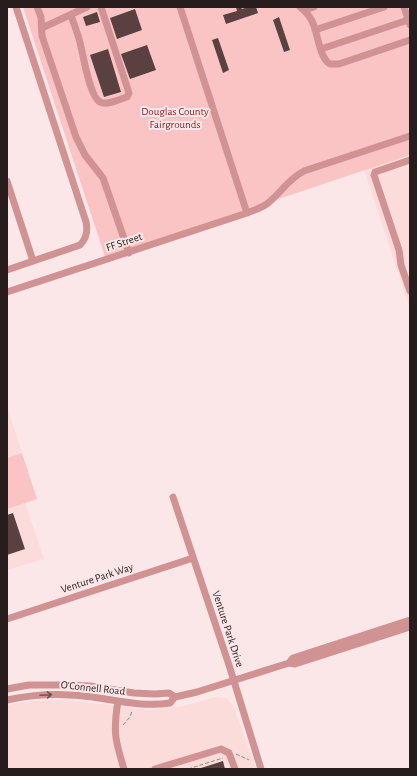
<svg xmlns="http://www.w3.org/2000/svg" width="417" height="776" viewBox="0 0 417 776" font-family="'Alegreya Sans',sans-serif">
<rect width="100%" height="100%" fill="#fbe7e7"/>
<path fill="#fcdbdb" d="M410,155V309L364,170Z
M7,406L22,453L7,458Z
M25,503L44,559L7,570V509Z
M216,697L226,698L233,705L256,769H7V705L34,701L65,700L152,710L184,706Z"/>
<path fill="#fac4c4" d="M23,7H410V155L105,257Z
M22,453L37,499L7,509V458Z"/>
<path fill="#5a4041" d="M236,7H241L242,9L248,7H256L258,13L226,24L223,15L237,11Z
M135,9L142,30L117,39L110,18Z
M97,12L100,22L86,26L83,17Z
M279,17L290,50L284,52L273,20Z
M218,38L229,70L223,73L212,40Z
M147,45L156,70L130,79L121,54Z
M108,49L121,92L104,97L90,55Z
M13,513L25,549L7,555V515Z
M223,761L225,769H201V768Z"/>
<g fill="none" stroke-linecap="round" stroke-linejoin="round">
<path stroke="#948585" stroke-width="1" stroke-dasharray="4 2" stroke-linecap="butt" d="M123,725L130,717L132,711
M236,754L249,760
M188,769L223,758"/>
<path stroke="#d19293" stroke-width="7" d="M37,7L41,17L42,36L76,137L85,155L103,178L129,253
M180,7L247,213
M300,7C305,11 309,15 312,21C318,32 319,58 330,64H339L410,40
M404,7L410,25
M304,10L314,7
M71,15C74,25 79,36 81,47C84,59 90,97 100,102C107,106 120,99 127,97L129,93L101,7
M42,28L87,7
M315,30L384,7
M321,49L408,20
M410,160L378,171L375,172L374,175L399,250L401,265L410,291
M7,181L33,261
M7,270L80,245C87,238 88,231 86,222L16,7
M7,292L247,213C254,210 262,208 268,203C282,192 287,180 304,171L410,136
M173,497L229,665L261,769
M7,619L193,558
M289,663L293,658L410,620
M7,689L29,685H65L90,686L134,693L155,694L169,693L175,697
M7,700C34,694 65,693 93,697C119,701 144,707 170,703L175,697L197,692L289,663L295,664L410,627
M118,701C113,732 115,740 124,769
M155,769L221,749L229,753L235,769"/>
</g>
<defs><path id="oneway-shaft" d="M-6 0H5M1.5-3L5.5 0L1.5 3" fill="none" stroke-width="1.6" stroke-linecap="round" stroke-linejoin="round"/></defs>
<use stroke="#745252" href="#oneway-shaft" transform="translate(46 695) rotate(-3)"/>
<g text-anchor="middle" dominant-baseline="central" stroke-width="4" stroke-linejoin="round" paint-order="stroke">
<g font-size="11" fill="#8a2130" stroke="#fbe7e7">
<text x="175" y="111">Douglas County<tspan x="175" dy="13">Fairgrounds</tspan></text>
</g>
<g font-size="11" fill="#281d1d" stroke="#fbe7e7">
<text transform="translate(124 242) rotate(-19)">FF Street</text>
<text transform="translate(97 578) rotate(-18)">Venture Park Way</text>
<text transform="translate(228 629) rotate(72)">Venture Park Drive</text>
<text transform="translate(93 688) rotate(6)">O'Connell Road</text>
</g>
</g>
<rect width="417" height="776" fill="none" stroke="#281d1d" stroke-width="16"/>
</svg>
